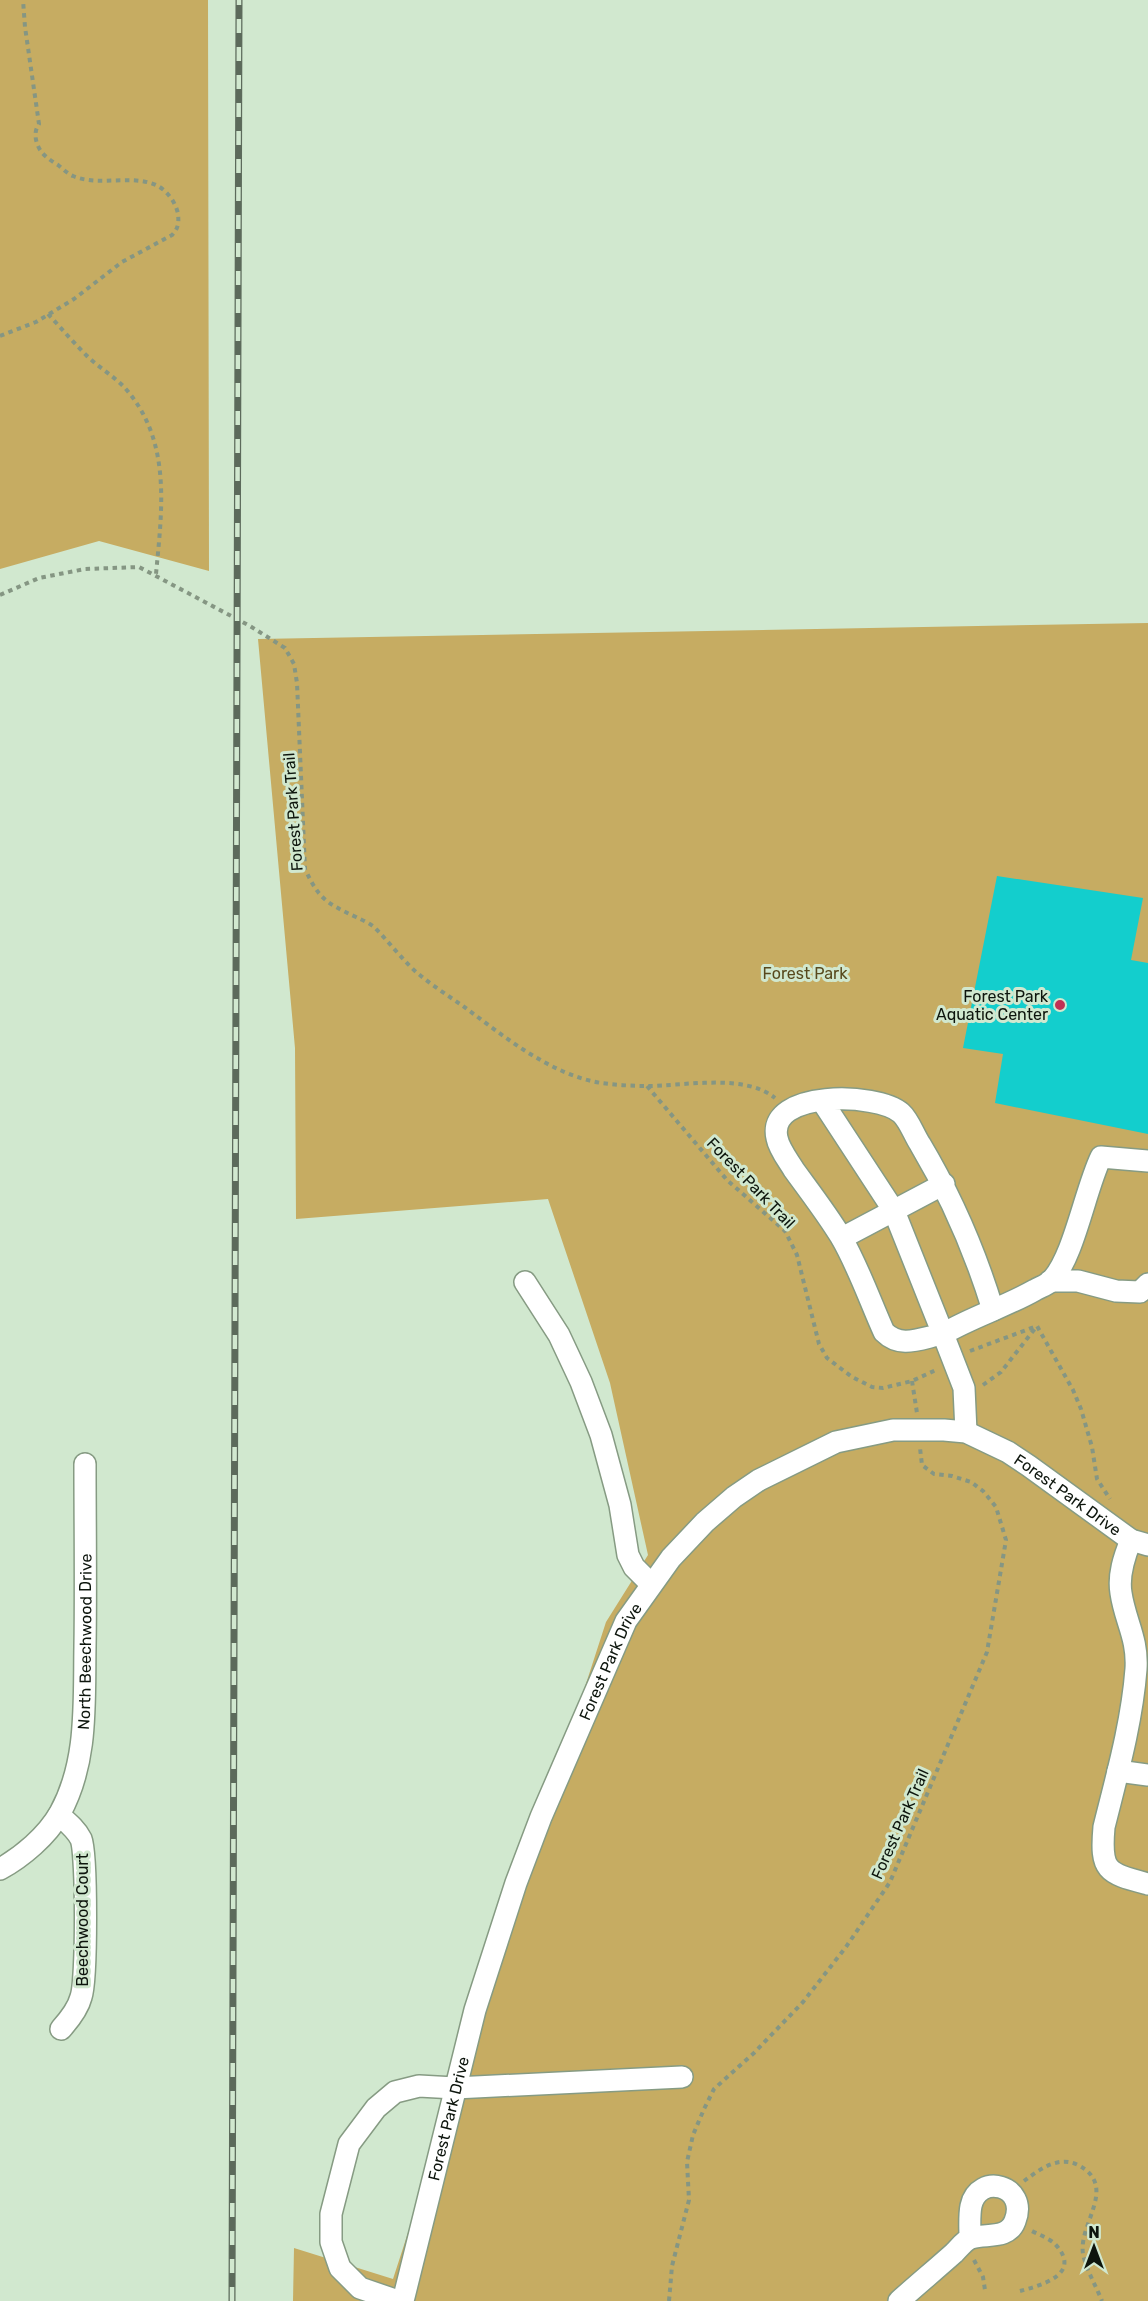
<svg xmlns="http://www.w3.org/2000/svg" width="1148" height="2301" viewBox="0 0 1148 2301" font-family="Rubik,sans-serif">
<rect width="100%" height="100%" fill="#d1e8cf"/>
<path fill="#c6ac62" d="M0,0H208L209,571L99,541L0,569Z
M1148,623V2301H293L294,2248L393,2279L606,1622L648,1555L610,1383L548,1199L296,1219L295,1048L258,639Z"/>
<path fill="#13cecd" d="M997,876L1143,898L1131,960L1148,963V1134L995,1103L1003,1054L963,1048Z"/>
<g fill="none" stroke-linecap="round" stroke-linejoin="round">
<g stroke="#869b83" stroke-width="24">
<g id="minor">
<path d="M822,1101L894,1211L943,1334C921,1338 901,1349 884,1332C870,1301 858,1266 841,1237C827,1214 810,1192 794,1170C788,1160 779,1149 777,1138C766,1090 877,1092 901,1113C909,1120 914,1135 920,1144C951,1196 975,1251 993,1310"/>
<path d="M842,1238L944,1184"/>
<path d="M1050,1281H1078L1116,1291L1140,1292L1148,1284"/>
<path d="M525,1282L559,1335L581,1382L601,1435L620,1505L628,1555L634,1567L651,1584"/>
<path d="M966,1432L964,1388L943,1334C972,1317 1005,1307 1035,1290C1040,1287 1047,1285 1051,1281C1074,1257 1085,1190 1101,1157L1148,1161"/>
<path d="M1131,1540C1124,1557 1118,1575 1121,1593C1125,1621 1138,1638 1136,1669C1132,1722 1117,1775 1104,1827C1100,1872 1107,1873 1148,1884"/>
<path d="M1118,1771L1148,1775"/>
<path d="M59,1815C67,1822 76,1829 81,1839C87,1854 87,1980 81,1997C78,2009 69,2020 61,2029"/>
<path id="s1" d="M0,1869C22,1857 47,1836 60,1813C88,1762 84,1704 85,1647C86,1586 85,1525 85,1464"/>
<path d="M398,2301L360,2288L340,2268L331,2242V2214L349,2144L376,2108L395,2092L419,2086L455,2088L682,2077"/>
<path id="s2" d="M403,2301L475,2010L516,1883L541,1817L626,1621L671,1558L705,1522L734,1497L759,1480L836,1442L893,1430H944L966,1432L1008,1452L1029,1466L1131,1540L1148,1545"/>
<path d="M899,2301C917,2285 936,2269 954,2253C959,2248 965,2240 971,2238C986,2233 1008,2240 1015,2221C1029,2185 978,2172 971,2206C969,2216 970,2228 970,2238"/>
</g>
</g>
<path stroke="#859683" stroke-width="4" stroke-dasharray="4.5 4.5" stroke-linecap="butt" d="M48,314C61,328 73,342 86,355C98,367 114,376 125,388C172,441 162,509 156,574
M0,336L36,322L74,299L122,262L172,235C178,229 179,223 178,214C176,203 167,190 156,185C131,174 99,187 73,176C68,174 63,169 58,165C50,160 42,155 38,146C35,139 34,131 39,124L25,27L23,0
M0,595L39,578L85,569L139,567L250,626L285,648L294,664L297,683L305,869C319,899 326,903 356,917C362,920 370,923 375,928C389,942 401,958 415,971C430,984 447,995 463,1006C505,1037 549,1074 601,1083C616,1085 632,1086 647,1086C684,1086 744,1073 775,1098
M647,1086L727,1180L785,1231L797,1255L819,1344L827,1358L852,1377L872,1387L883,1388L912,1381L938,1369
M970,1351L1037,1326
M912,1381L917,1413
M983,1385L1001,1372L1037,1326L1073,1390L1081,1409L1092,1447L1097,1479L1110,1499
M1024,2181C1039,2170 1058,2155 1078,2165C1119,2186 1078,2224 1083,2254C1086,2269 1096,2286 1102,2301
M974,2260L983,2277L985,2290
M1020,2291C1042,2285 1083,2274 1055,2244C1049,2238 1037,2234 1030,2230
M669,2301L672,2266L689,2200L687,2162L693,2135L704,2109L714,2089L754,2053L803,2002L846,1947L890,1882L987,1652L1006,1540L996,1507L983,1491L971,1482L952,1476L934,1474L922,1465L920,1448"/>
<use href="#minor" stroke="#fff" stroke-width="21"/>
<g stroke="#5c6a5b" stroke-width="7">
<path id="rail" d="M232,2301L239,0"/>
</g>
<use href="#rail" stroke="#d1e8cf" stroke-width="4.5" stroke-dasharray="14" stroke-linecap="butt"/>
</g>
<circle fill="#c13154" stroke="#d1e8cf" stroke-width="2" cx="1060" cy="1005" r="6"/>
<g text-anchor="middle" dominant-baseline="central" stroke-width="6" stroke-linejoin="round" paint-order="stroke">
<g font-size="16" fill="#0d150d" stroke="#d1e8cf">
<text transform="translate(293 812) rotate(-94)">Forest Park Trail</text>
<text transform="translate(751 1183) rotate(46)">Forest Park Trail</text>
<text stroke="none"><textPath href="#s2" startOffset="1250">Forest Park Drive</textPath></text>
<text stroke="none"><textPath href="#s1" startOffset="258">North Beechwood Drive</textPath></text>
<text stroke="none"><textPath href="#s2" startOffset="674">Forest Park Drive</textPath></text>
<text transform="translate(900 1824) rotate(-66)">Forest Park Trail</text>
<text transform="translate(82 1920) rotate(-90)">Beechwood Court</text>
<text stroke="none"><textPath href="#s2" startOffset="188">Forest Park Drive</textPath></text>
</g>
<g font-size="16" fill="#58491d" stroke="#d1e8cf">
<text x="805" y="973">Forest Park</text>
</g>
<g font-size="16" fill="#0d150d" stroke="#d1e8cf" text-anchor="end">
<text x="1048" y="996">Forest Park<tspan x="1048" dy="18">Aquatic Center</tspan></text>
</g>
</g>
<g transform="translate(1094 2247)" stroke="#d1e8cf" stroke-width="4.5" paint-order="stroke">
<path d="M0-4.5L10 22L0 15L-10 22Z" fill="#0d150d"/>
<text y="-9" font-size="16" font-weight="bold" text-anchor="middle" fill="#0d150d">N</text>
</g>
</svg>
